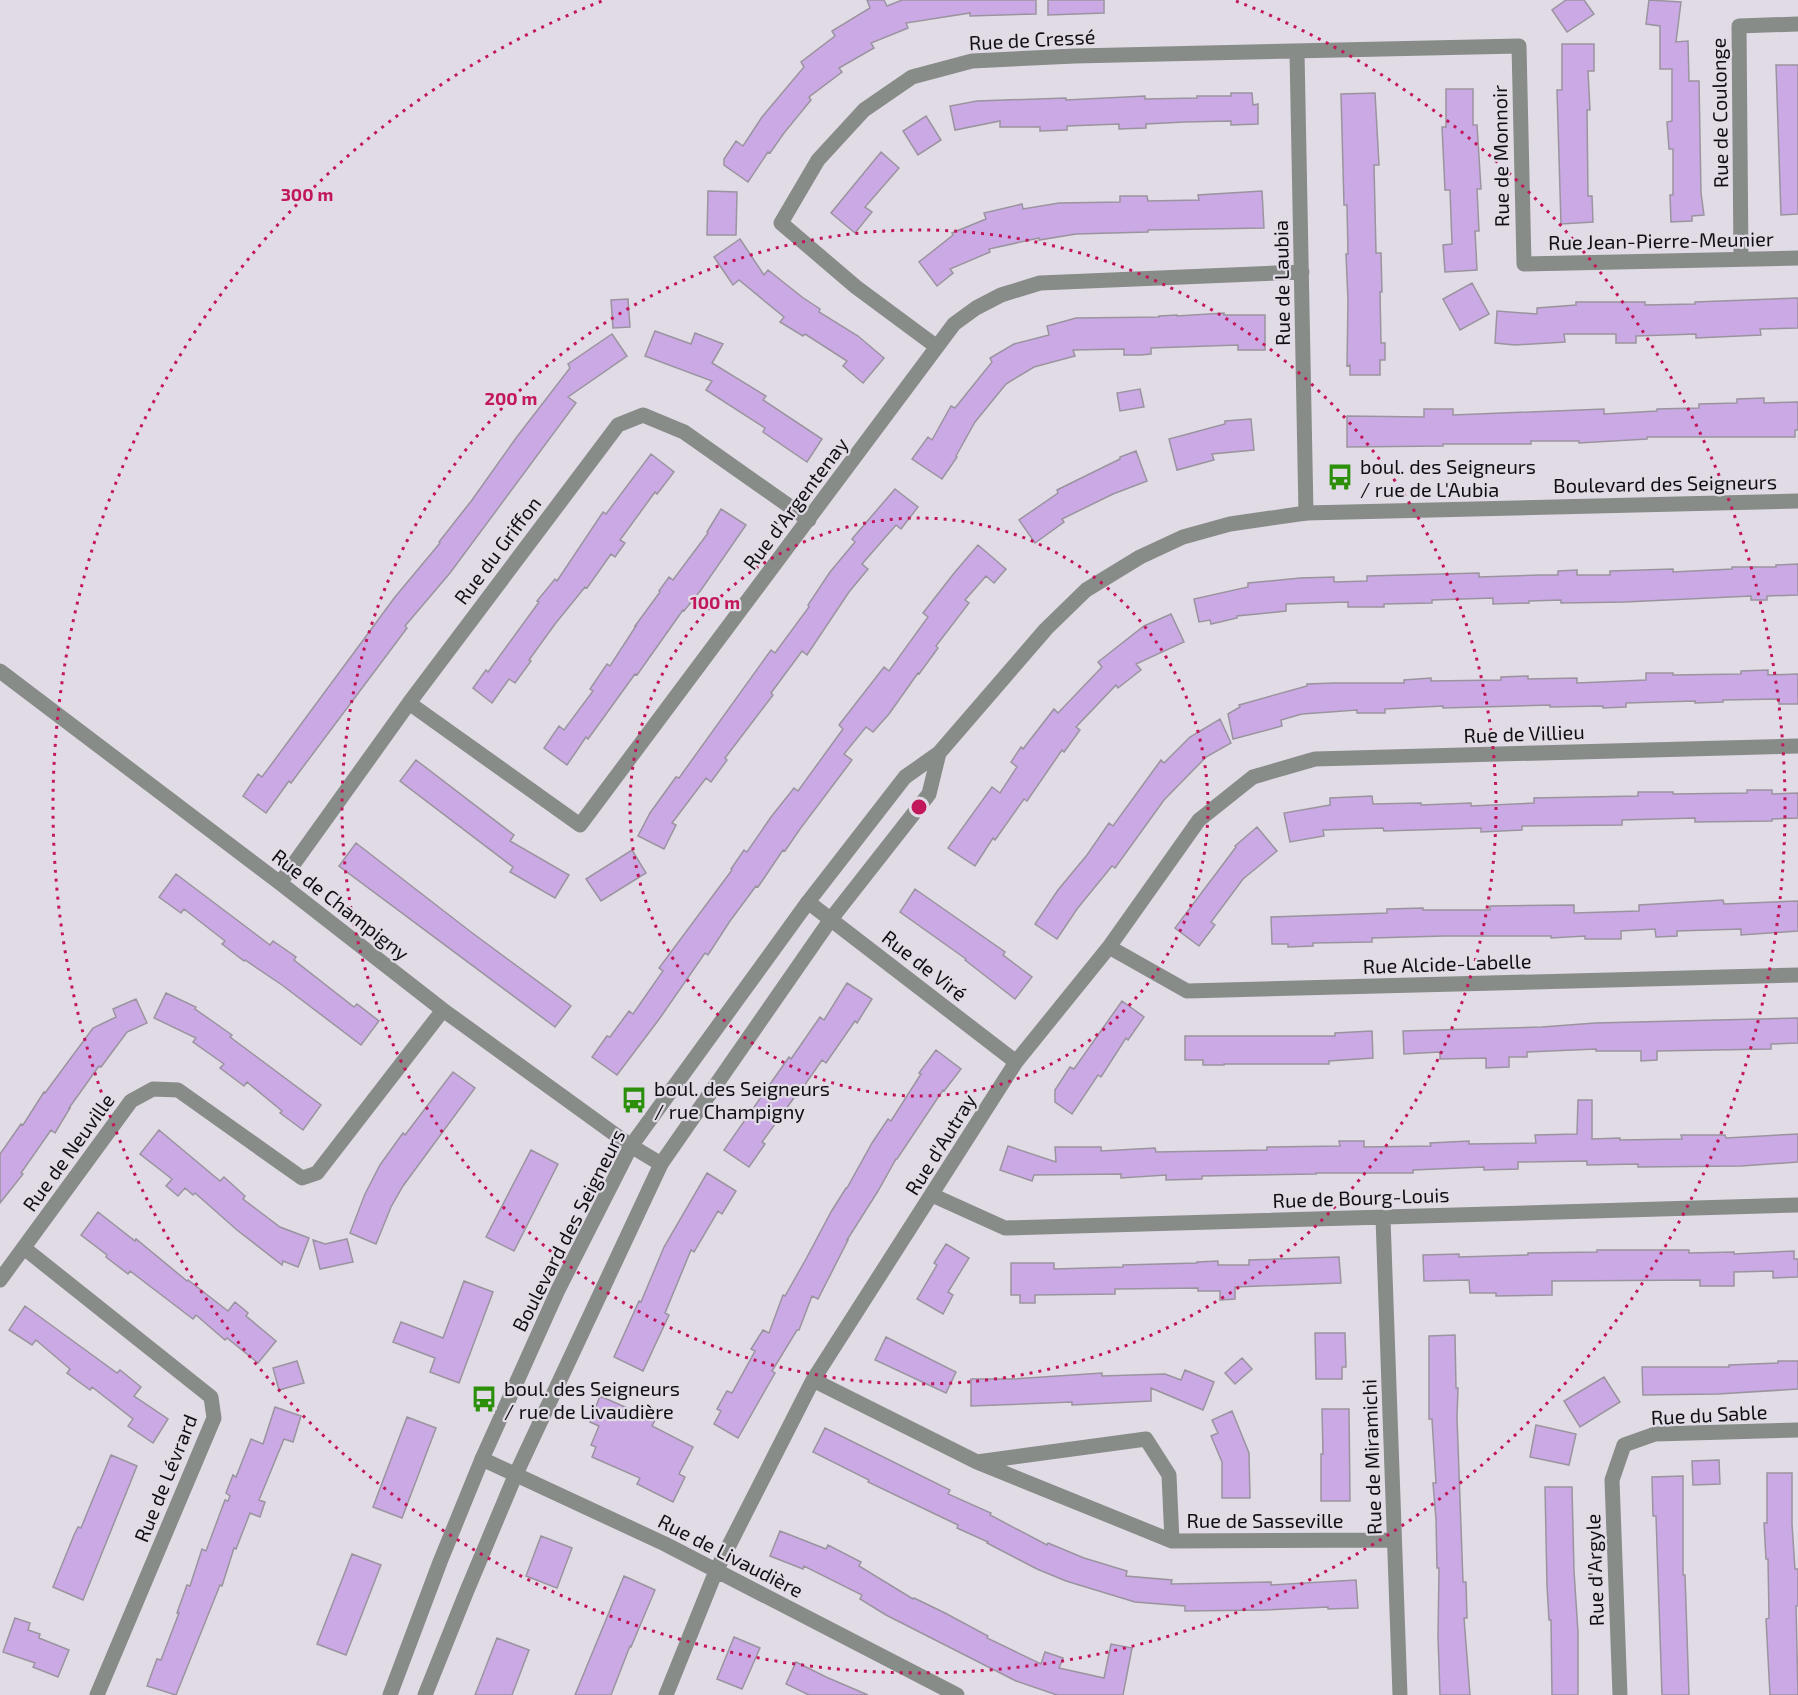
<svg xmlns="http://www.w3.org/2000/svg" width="1798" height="1695" viewBox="0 0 1798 1695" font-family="'Exo 2',sans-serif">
<rect width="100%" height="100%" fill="#e1dbe6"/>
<path fill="#cba9e5" stroke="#9a949f" stroke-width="1.5" d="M867,0H884L887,6L902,0H1036V14L970,16V13L906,23L908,28L871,43L874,48L839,68L842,72L809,97L811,100L784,133L770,153L768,152L748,182L724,165V159L736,141L743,146L762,117L804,67L801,62L835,36L832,31L870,8Z
M1048,0H1104V13L1048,15Z
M1566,0H1584L1594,14L1567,32L1552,10Z
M1649,0L1681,2L1676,42L1688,41L1689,81H1699L1701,193L1704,215L1692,216V221L1671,222L1670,195H1673V149H1669L1667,122L1672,121V69H1660V26L1646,24Z
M1562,44H1594V71H1588L1590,110H1587L1588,196H1592L1593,222L1561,224L1557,90H1562Z
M1776,65H1798V214L1781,215Z
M1446,89H1473V125H1477L1481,189H1477L1479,231H1475L1477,270L1445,272L1443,245L1452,244L1450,190H1445L1442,127H1446Z
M1231,93H1252L1253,105L1258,104V124L1231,125V121L1185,122L1146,124V128L1119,129V124L1067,126V130L1040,131V127H1000V121L955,130L950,106L977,101L1066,98V100L1145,96V99L1197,98V96H1231Z
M1375,93L1379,165H1374L1376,253H1381L1382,292H1380L1381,343H1385V360H1380V375H1350V365L1347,366L1348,300L1346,254H1348L1347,205H1344L1341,94Z
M926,116L941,140L918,155L903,131Z
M881,152L899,168L865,207L872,212L855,233L831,213Z
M708,191L737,192L736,235H707Z
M1262,191L1264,228L1148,230V232L1076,234L1039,240V238L989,249L990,252L950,269L953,273L937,286L919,262L953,235L952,233L986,219L984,213L1022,204L1023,209L1059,203L1120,202V196H1147L1148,201L1199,200L1198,195Z
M740,239L764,275L768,270L802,297L820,309L819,312L858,336L884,358L863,383L843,366L847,361L805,334L803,336L780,322L784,317L739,280L733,285L714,257Z
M1472,283L1489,314L1460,330L1443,299Z
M1798,298V328L1760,329L1761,335L1696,338V334L1636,336V343H1616V334H1564L1565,342L1515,345L1495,343L1497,311L1537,314V308L1576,305V302H1645V305L1695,304V302Z
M628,299L630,327L613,328L611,300Z
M1224,313V315H1265V350H1238V345L1151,348V354L1141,355H1124V349L1073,350L1075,356L1034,367L1006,384L975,422L956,456L957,457L942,479L912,459L928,437L932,440L951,406L955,408L992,362L990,358L1014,344L1049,335L1047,326L1076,318L1159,317V316L1177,315V316Z
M655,331L691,344L695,333L723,344L712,363L766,396L763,400L822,439L807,462L763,432L765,428L706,390L712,381L645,356Z
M612,334L627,356L568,397L576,403L450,573L405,626L407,628L291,783L289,781L266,813L243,796L258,774L262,777L395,597L440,543L439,542L472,500L516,438L570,368L568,364Z
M1140,389L1144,407L1120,411L1117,393Z
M1764,398V403L1798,402V430H1795V437H1647V439L1579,443V441H1531V444H1443V446L1347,447V416L1424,417V409H1453V415L1604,409V414L1657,411V409L1699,408V404L1737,403V399Z
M1251,419L1254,450L1212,454L1214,460L1177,470L1169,439L1225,424V421Z
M1136,451L1147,481L1113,494L1062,519L1064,522L1035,543L1019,520L1058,493L1057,490L1120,459V457Z
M651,454L674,472L657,494L655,492L620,540L625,543L615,557L611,554L587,588L585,587L555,624L529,660L531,661L515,683L509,679L492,703L473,688L486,670L488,672L539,602L537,601L555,579L557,581L603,512L606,514Z
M895,489L918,507L901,529L896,525L862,564L868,569L849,592L807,655L802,651L771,693L773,695L725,758L727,760L711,782L706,778L672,823L676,825L664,849L638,836L650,813L676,777L679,778L771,650L775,653L809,607L808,605L830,572L855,542L852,539Z
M721,509L746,525L701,590L684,611L683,610L637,675L635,674L588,739L586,737L567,765L544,748L559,726L564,730L593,691L590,689L607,664L610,666L636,626H635L660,592L659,591L669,577L673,580L708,533L707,532Z
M978,545L1006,569L994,583L986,576L965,600L969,603L936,646L938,648L919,674L918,673L889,714L873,732L866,727L844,754L852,760L800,829L785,851L783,850L758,887L756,886L730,921L708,955L705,953L660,1018L617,1075L592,1057L607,1036L610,1037L629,1011L633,1014L663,971L659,968L732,870L731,869L744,850L747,852L771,817L794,788L798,791L843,729L839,725L884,667L889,671L928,617L923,613L955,572Z
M1798,564V595L1767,596V600H1751V596L1625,602L1561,603V600L1529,601V603L1493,604V598L1432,600V603L1384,604V607H1348V602L1286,604V611L1237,616V618L1211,624L1210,620L1199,622L1194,599L1248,587V583L1300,578L1334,577V582L1367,581V576L1479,573V577L1541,575H1558V571L1577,570V575H1610V571L1673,569V572L1732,569V567H1776V565Z
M1171,614L1184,642L1136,664L1141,670L1118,688L1116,685L1076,727L1080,730L1064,752L1062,750L1027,801L1024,799L995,840L993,838L975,866L948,848L992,787L1000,793L1017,767L1011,762L1021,747L1023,749L1054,709L1058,713L1102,667L1098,662L1144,626Z
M1768,670V675L1798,674V704H1779V699L1723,700V702L1695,703V701L1626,703V707L1603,708V706L1550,707V705L1443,708V706L1385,709V713H1357V710L1302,714L1281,720L1282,726L1233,739L1228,714L1240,707L1239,705L1307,686V684L1334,683H1404V680L1431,678V681L1501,680V677L1528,676V679L1577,678V683L1646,680V673H1673V675L1741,674V671Z
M1220,719L1231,743L1206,757L1164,800L1115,868L1112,866L1077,909L1057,939L1035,924L1058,890L1087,855L1109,823L1113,826L1161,760L1164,763L1190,737Z
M416,760L514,835L510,841L569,875L555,898L510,872L513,867L400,781Z
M1747,790H1772V794L1798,793V818L1772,819V821L1695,822V818L1622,820V825L1522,826V830L1481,832V828L1384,831L1383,828L1323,830L1324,836L1290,842L1284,813L1330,805V798L1372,796L1373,804L1421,803V805L1471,803V806L1534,803V798L1638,796V792H1673V794L1747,793Z
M1257,827L1277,851L1243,879L1211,922L1215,925L1199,946L1175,928L1236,847L1235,846Z
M356,843L471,932L571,1006L555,1027L339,866Z
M632,850L646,873L601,901L586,879Z
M176,874L270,945L273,941L296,957L294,960L354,1007L357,1004L379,1021L361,1045L282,985L245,960L244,961L222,944L225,941L184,909L181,913L159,897Z
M915,889L1005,952L1003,955L1032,977L1015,999L965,960L966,959L900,912Z
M1723,900L1724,904L1798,901V931L1741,935V929L1677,931V936L1656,937L1655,929L1621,931V939H1585V936L1551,938V936H1444L1372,938V942L1313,943V946L1288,947V944H1272L1271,917L1387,913V909L1423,908V910H1490V906L1574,905V913L1639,911V905Z
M847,983L872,999L857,1023L855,1021L826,1063L822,1060L797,1096L796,1095L762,1142L765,1144L749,1167L724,1150L789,1057L791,1059L820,1017L824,1020Z
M166,993L196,1007L195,1009L232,1035L230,1037L321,1105L303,1130L280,1113L282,1111L247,1082L244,1086L220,1068L224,1064L193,1042L196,1038L154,1018Z
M136,999L147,1023L127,1032L101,1067L99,1066L69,1108H70L55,1133L51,1130L21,1173L23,1174L0,1203V1154L21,1124L23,1125L44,1092L45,1093L93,1028L116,1017L113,1009Z
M1122,1001L1144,1017L1128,1040L1126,1038L1101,1077L1098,1075L1072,1114L1055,1102V1090L1070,1067L1074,1069Z
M1798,1018V1043L1771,1044V1049L1657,1051V1060L1641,1061V1051H1596V1049L1527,1052V1057H1509V1067L1486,1068V1058L1440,1059V1052L1404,1054L1403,1031L1542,1027L1595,1023Z
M1372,1031L1373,1058L1329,1061V1064H1224V1065H1203V1060H1185V1036H1335V1033Z
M936,1050L961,1069L944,1091L943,1090L897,1159H896L878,1191L847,1240H848L818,1299L812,1296L799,1330H797L772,1371L775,1373L738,1438L714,1424L721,1411L717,1409L727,1391L732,1393L755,1351L751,1349L763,1330L769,1333L783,1295L785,1296L806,1259L831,1212L846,1188H847L872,1143L888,1119L891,1121L921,1074L919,1073Z
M453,1072L475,1088L403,1186L391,1207L376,1244L350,1233L365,1194L380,1165L403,1133L405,1135Z
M1578,1100H1592V1139L1620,1138V1140L1682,1139L1681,1135H1725L1726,1138L1798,1134V1162L1741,1166L1638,1167V1164L1587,1165V1161L1518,1162V1169L1484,1170V1167L1413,1170V1173H1316V1174L1202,1176V1179L1166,1180V1175L1121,1178V1174L1034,1175L1032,1181L1000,1170L1008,1146L1056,1162L1055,1147H1101V1151L1155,1148L1156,1152L1267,1150V1147L1340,1146L1339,1141H1364V1147L1431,1146L1430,1143L1469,1141V1144L1536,1143L1535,1135L1577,1134Z
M159,1130L220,1181L224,1177L245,1196L243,1199L280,1227L309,1238L298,1267L283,1261L282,1265L237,1230L195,1193L193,1195L185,1188L178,1196L166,1186L172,1179L140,1154Z
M531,1150L558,1164L514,1251L486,1237Z
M707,1173L736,1191L722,1214L718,1211L694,1252L691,1250L665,1313L669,1315L643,1371L614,1357L639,1301L641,1302L664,1247Z
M98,1212L135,1241L136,1239L187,1281L188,1280L228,1311L235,1302L248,1313L246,1316L276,1341L258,1363L227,1338L225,1340L196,1315L193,1319L130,1271L128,1274L106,1257L107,1255L81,1235Z
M347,1239L353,1262L320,1269L313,1240L325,1244Z
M946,1244L969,1258L948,1292L953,1295L943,1314L917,1299L937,1265L934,1263Z
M1597,1250H1689V1253L1734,1252V1254L1794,1251V1259H1798V1277L1773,1278V1271L1734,1272V1286H1700V1280L1552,1281V1295L1496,1296V1293H1470L1469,1280L1424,1281L1423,1255L1459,1254V1257L1528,1255V1253L1597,1252Z
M1339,1257L1341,1283L1235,1287V1299L1220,1300V1291H1198V1288L1115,1289V1294L1035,1295V1303H1020V1295H1011V1263H1054V1269L1123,1267V1265L1197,1263V1262L1218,1261V1265H1249V1260Z
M464,1281L493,1292L459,1383L430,1372L435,1358L393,1342L401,1322L443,1338Z
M25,1306L117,1373L120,1370L141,1387L134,1396L168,1419L153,1443L128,1426L133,1419L92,1387L90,1390L67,1373L70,1369L36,1340L32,1345L9,1330Z
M1315,1333H1345L1346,1367H1342V1379H1316Z
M1455,1335L1456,1388H1458L1457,1418L1463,1582H1466L1467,1618H1464L1470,1695H1440L1438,1637L1439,1568H1437L1436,1519L1433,1483H1436L1432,1419H1429V1336Z
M886,1337L956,1372L946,1393L875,1360Z
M1242,1358L1252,1369L1235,1384L1225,1373Z
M297,1361L304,1383L279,1390L273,1368Z
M1778,1361H1798V1389L1718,1394L1643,1395L1642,1367H1729V1365L1778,1363Z
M1185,1370L1214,1382L1203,1410L1151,1388V1401L1072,1405V1402L971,1406V1379H1013L1102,1373V1376L1165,1374L1181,1380Z
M1604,1377L1620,1402L1580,1427L1564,1401Z
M600,1396L655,1420L652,1426L693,1447L679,1474L685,1477L673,1502L637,1484L640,1478L592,1457L596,1447L591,1445L599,1426L590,1422Z
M275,1407L301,1416L293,1442L284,1439L259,1500L265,1502L260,1517L250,1513L236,1549L234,1548L222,1586L220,1585L176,1695L147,1686L157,1659L161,1660L179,1613H177L187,1585L190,1586L202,1549L206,1551L225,1500L228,1501L230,1496L226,1493L233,1475L236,1477L251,1439L263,1444Z
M1322,1409H1349L1350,1501H1321V1454H1323Z
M1232,1411L1249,1453L1250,1498H1222V1462L1211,1436L1218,1433L1212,1420Z
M407,1417L436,1428L402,1518L373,1507Z
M1536,1425L1576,1434L1569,1465L1530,1457Z
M825,1428L950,1490L948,1494L991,1513L990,1515L1047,1545L1048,1543L1084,1558L1127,1571L1126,1576L1172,1580L1171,1584L1271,1582V1585L1356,1580L1358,1608L1328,1609V1607L1265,1610L1185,1611V1606L1135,1602L1066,1581L1037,1569L987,1543L988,1542L957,1528L958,1525L868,1482L869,1480L813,1452Z
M111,1455L137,1466L83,1600L53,1587L74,1535L78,1527L81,1528Z
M1719,1460L1720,1484L1693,1485L1692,1461Z
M1767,1473H1792V1524L1795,1569H1798V1606H1796L1798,1695H1770L1766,1619L1769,1618L1768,1559H1766L1764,1523H1767Z
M1683,1476V1575H1685L1689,1695H1662L1656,1516H1653L1652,1477Z
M1545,1487H1572L1574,1571L1578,1632V1695H1552L1551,1620H1549L1547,1585Z
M780,1531L826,1549L828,1545L861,1562L859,1566L913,1599L914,1598L945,1613L988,1636L987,1638L1041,1664L1045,1652L1063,1658L1059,1668L1104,1678L1111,1644L1132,1648L1123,1695H1057L1016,1681L886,1615L860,1599L862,1595L804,1566L803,1569L770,1556Z
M541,1536L572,1548L557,1588L526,1576Z
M352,1554L381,1565L346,1655L317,1644Z
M624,1576L655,1590L631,1647L630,1646L611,1695H575Z
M15,1618L30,1623L28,1630L40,1634L39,1638L69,1650L58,1677L33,1667L35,1663L3,1652Z
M734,1637L760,1648L742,1689L717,1679Z
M497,1638L529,1650L512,1695H475Z
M796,1662L826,1677L868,1695H809L786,1684Z"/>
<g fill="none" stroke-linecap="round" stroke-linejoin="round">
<path stroke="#888c88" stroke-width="15" d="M1297,52L1306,513
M1741,259L1739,26L1798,24
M937,347L856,287L781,223L818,160L864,110L912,77L972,61L1075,56L1519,46L1524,264L1798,258
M0,671L280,883L443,1010L631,1146L661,1164
M409,703L580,825L954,324L976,308L1001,295L1040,283L1302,272
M280,883L409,703L618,425L643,415L684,432L809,520
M808,902L1016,1062
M1109,947L1187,991L1798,975
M932,1195L1005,1228L1798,1205
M1383,1218L1400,1695
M24,1248L211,1397L214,1418L97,1695
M0,1280L131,1101L153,1089L178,1090L302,1178L317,1173L443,1010
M813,1380L977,1462L1172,1541L1394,1540
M482,1459L665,1544L957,1695
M977,1462L1146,1439L1169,1475L1172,1541
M666,1695L716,1571L813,1380L1016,1062L1109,947L1199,820L1253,777L1315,759L1798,746
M1620,1695L1612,1480L1624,1445L1655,1434L1798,1430"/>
<path stroke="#888c88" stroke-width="15" d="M390,1695L440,1562L482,1459L558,1290L631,1146L808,902L905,777L939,753L1046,629L1086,590L1140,557L1183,537L1230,524L1306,513L1798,501
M425,1695L466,1593L515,1476L661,1164L831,919L929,794L939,753"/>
</g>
<g fill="none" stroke="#c2185b" stroke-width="3" stroke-dasharray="3 6">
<circle cx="919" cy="807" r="289"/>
<circle cx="919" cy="807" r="577"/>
<path d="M1236 1A866 866 0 1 1 602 1"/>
</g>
<defs>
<g id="bus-bare" transform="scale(2.07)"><path d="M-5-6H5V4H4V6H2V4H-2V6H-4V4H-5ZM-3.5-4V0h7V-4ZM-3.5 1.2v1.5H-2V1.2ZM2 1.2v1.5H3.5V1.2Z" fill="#2c8f0a" stroke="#e1dbe6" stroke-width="2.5" paint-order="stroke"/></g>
</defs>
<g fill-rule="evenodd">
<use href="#bus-bare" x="1340" y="477"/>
<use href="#bus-bare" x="634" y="1100"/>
<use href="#bus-bare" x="484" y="1399"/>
</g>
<g text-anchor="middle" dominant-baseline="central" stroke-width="4.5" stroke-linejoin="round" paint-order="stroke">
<g font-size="20" fill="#110f13" stroke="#e1dbe6">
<text transform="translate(1032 39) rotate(-3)">Rue de Cressé</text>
<text transform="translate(1719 113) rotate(-91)">Rue de Coulonge</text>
<text transform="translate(1500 156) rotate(-91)">Rue de Monnoir</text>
<text transform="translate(1661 240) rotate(-1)">Rue Jean-Pierre-Meunier</text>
<text transform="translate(1281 283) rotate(-91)">Rue de Laubia</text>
<text transform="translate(1665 483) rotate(-1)">Boulevard des Seigneurs</text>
<text transform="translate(795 503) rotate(-53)">Rue d'Argentenay</text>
<text transform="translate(497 550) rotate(-53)">Rue du Griffon</text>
<text transform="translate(1524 733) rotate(-2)">Rue de Villieu</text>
<text transform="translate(341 904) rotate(38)">Rue de Champigny</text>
<text transform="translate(1447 963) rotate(-2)">Rue Alcide-Labelle</text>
<text transform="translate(925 965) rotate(38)">Rue de Viré</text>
<text transform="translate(940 1144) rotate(-58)">Rue d'Autray</text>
<text transform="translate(68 1152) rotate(-54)">Rue de Neuville</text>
<text transform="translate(1361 1197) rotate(-2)">Rue de Bourg-Louis</text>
<text transform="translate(568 1230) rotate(-63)">Boulevard des Seigneurs</text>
<text transform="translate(1709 1414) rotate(-3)">Rue du Sable</text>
<text transform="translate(1371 1457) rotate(-92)">Rue de Miramichi</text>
<text transform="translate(165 1478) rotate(-68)">Rue de Lévrard</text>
<text x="1265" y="1520">Rue de Sasseville</text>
<text transform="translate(731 1555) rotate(27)">Rue de Livaudière</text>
<text transform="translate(1594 1570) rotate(-92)">Rue d'Argyle</text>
</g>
<g font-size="20" fill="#110f13" stroke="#e1dbe6" text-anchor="start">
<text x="1360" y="466">boul. des Seigneurs<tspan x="1360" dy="23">/ rue de L'Aubia</tspan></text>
<text x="654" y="1088">boul. des Seigneurs<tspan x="654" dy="23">/ rue Champigny</tspan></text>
<text x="504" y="1388">boul. des Seigneurs<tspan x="504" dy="23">/ rue de Livaudière</tspan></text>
</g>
</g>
<circle cx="919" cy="807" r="9" fill="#c2185b" stroke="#e1dbe6" stroke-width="3"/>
<g font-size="18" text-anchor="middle" font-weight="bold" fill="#c2185b" stroke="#e1dbe6" stroke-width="4.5" stroke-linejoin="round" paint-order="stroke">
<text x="307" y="201">300 m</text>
<text x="511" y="405">200 m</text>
<text x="715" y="609">100 m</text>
</g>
</svg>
